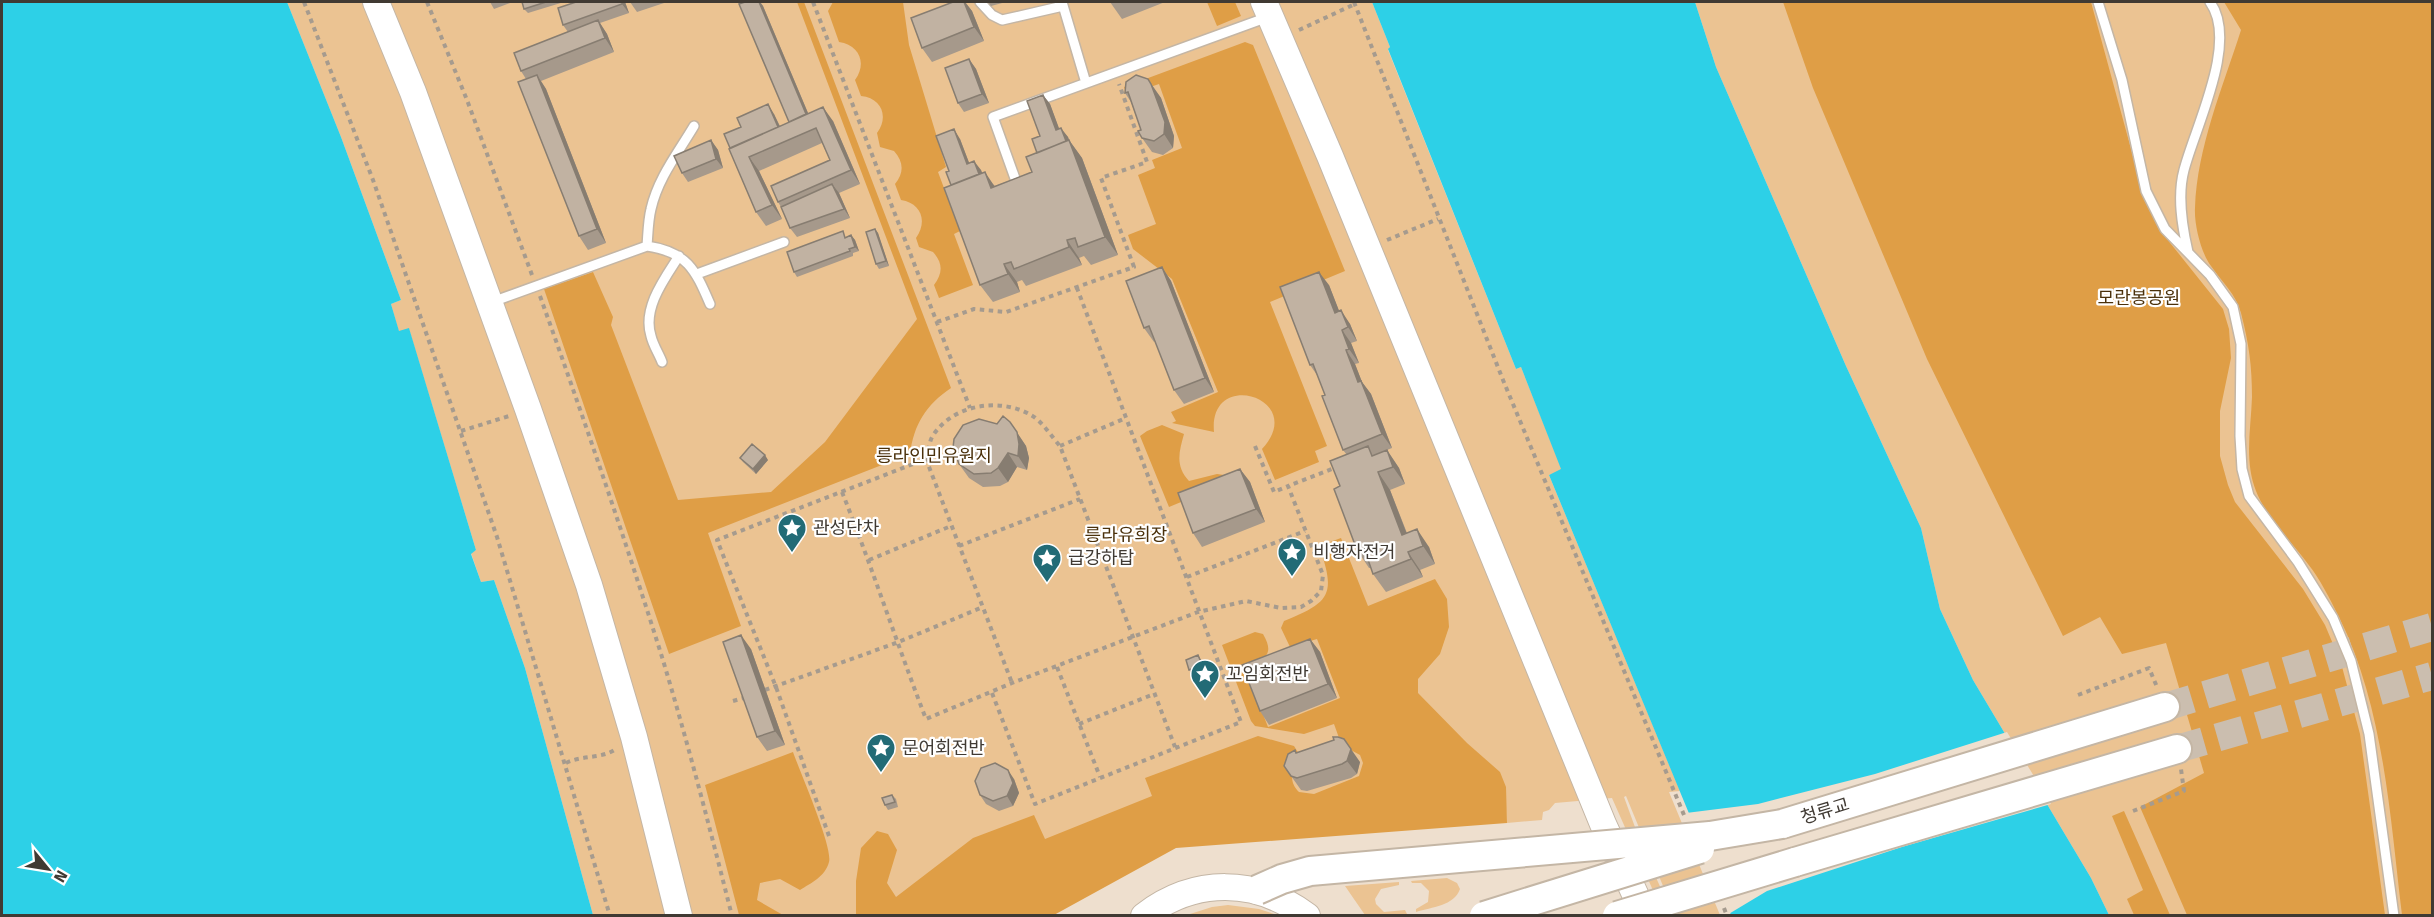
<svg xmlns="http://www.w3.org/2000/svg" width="2434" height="917" viewBox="0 0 2434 917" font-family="'Fira Sans','Noto Sans KR',sans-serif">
<rect width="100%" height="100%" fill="#eedfce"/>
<path fill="#ebc392" d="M287,2H1372L1390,47L1388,50L1516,369L1521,367L1562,470L1549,475L1680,791L1669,792L1720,915H1675L1626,796L1624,797L1643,849L1673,915H1664L1663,913L1612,798L1555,803L1549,810L1543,812L1542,820L1507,823L1506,808L1181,842L1032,915H593L525,668L494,580L481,582L471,553L476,550L409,329L399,332L391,304L401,300L341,137Z
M1695,2H2432V915H2109L2091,878L1973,680L1940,609L1921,528L1846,366L1716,67Z
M1447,878L1457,883L1460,889C1454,906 1432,907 1416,912V909L1428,902L1429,891L1421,883H1412L1411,881Z
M1399,882V885L1381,889L1375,899L1376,904L1384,912L1405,910L1407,914L1403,915H1365L1345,886Z
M1228,905L1259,909L1277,915H1187L1212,907Z"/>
<path fill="#df9e46" d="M797,2H804L951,388C926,405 914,424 910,454L708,533L741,626L669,654L544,289L593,272L613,317L611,325L678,500L771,492L825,442L917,319Z
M833,2H903L909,45L946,167L938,172L960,231L954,234L973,285L939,298L934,285C943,273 943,263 933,252L919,247L916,238C928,221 921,203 901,200L895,184C904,173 904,162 894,151L880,147L877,133C889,117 882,98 861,96L855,80C867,64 860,45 839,42L828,11Z
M1207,2H1235L1241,16L1217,26Z
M1783,2H2091L2143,193L2163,234L2223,309L2229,329L2231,358L2220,411V456L2228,485L2235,502L2303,589L2325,625L2341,663L2360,734L2385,915H2187L2140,807L2204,773L2166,643L2122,654L2100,617L2063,636L1927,359L1813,88Z
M2224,2H2432V915H2402C2390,816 2384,708 2339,617C2330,599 2320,579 2308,564C2291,541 2266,517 2256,491C2244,461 2251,428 2252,397C2252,366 2249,344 2241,313C2236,294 2222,282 2211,266C2201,253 2194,224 2195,208C2197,147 2223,87 2241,30Z
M1245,42L1253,45L1345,271L1270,302L1327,446L1315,451L1319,462L1275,480L1262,449C1309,398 1208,367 1214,432L1172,423L1176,421L1171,412L1218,392L1172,279L1133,249L1128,235L1156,224L1138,175L1155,168L1152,160L1182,148L1159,84L1127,95L1124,87Z
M1162,425L1184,434C1179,452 1175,466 1189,481L1217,474L1224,475L1227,483L1169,507L1140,436L1147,431Z
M1341,538L1368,606L1435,579L1447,599L1449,627L1440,654L1418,679V693L1467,743L1500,772L1506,787L1507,823L1176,848L1054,915L856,916V881L861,848L877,831L888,834L897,850L887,883L896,897L973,838L1034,815L1045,839L1152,796L1145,778L1258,736L1294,746L1299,754C1293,769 1287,780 1299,792L1314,794L1359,776L1363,763L1360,755L1349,749H1343L1334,724L1304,734L1255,726L1251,721L1222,645L1255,632L1263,634C1276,656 1263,659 1245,668L1268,727L1340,698L1317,639L1290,647L1281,628L1284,621C1331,602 1336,594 1319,546Z
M793,752C800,772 833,847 829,862C825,877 811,883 800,890L780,879L760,883L757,900L783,915H739L705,785Z
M2124,811L2170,915H2134L2127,899L2143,890L2112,816Z"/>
<path fill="#2dd0e7" d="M2,2H287L341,137L401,300L391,304L399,331L409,328L476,550L471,554L481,582L494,580L525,668L593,915H2Z
M1372,2H1695L1716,67L1846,366L1921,528L1940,609L1973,680L2091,878L2109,915H1731L1549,475L1561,469L1521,367L1516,369L1388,49L1390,47Z"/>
<path fill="#eedfce" d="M2007,732L2051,804L1902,847L1767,891L1727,915L1686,813L1758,804L1875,774Z"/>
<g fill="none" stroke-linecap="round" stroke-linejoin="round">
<path stroke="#cbbeaf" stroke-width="28" stroke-dasharray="28 14" stroke-linecap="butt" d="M2165,707L2432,627
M2177,749L2432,676"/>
<g stroke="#c4b6a5" stroke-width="12">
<path id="lane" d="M980,2L992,15L1002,20L1063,6
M1062,2L1086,83
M2098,2L2122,80L2146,191L2165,229L2210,275L2233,307L2241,344L2240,436L2242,469L2249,496L2298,562L2333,618L2351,661L2369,734L2394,916
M1017,184L993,117L1268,17
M647,246C648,234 648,221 651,209C658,178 678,153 694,126
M2188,252C2182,226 2177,196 2184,170C2195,127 2239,42 2210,2
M697,274L784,242
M492,302L647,246C687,252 695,269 710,304
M662,362C659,354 653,345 651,336C642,308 665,278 679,256"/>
</g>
<g stroke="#c4b6a5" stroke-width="28">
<path id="secondary" d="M376,2L413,92L528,409L589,585L634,737L679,916
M1264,2L1330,156L1603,824L1645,916
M1144,916C1195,877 1256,878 1307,916"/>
</g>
<g stroke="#c4b6a5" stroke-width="32">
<path id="primary" d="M1782,824L2165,707
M1795,862L2177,749"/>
</g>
<path stroke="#a69b8e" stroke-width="4" stroke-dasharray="4.5 4.5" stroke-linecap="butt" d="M304,2L373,180L497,537L610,916
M427,2L467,100L532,275
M813,2L970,408
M1354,2L1503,380L1684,815
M1299,30L1355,4
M1387,240L1438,219
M540,296C583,416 624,536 662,657C688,743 710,829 732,916
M937,322L974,309L1006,312L1134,267L1101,178L1147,162L1119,84
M461,431L509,416
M1060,446L1126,418
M1255,446L1274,492L1288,486
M926,459C928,453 929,443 932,437C952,404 1000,397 1031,415C1042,421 1051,436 1060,446L1175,747
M842,492C872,567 897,644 926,719L1012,683L1198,612L1246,601L1281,608L1301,607L1311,601L1321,591L1323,575L1288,486L1337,467
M959,546L1080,499
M869,560L951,526
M1187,577L1305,531
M1057,667L1100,777
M765,690L896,643L983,607
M992,693L1035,804L1241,722L1077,288
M2078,695L2149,668L2157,687
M733,701L747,697
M1079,724L1154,694
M566,763C582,755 602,759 616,749
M2133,811L2184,791L2181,769
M829,836L776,687L717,540L926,459L1012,683
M1724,908L1727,916"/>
<use href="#lane" stroke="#fff" stroke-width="9"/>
<use href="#secondary" stroke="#fff" stroke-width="26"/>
<use href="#primary" stroke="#fff" stroke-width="28"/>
<g stroke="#c4b6a5" stroke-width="32" stroke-linecap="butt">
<path id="primary-bridge" d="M1257,890L1282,879L1310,871L1710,836L1782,824
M1484,916L1700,849
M1617,916L1795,862"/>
</g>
<use href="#primary-bridge" stroke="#fff" stroke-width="28"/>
</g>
<path fill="#a6998b" d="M490,2H513L494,9Z
M522,2H564L528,13L524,9Z
M625,2L629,13L600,23L607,34L614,52L541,81L546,89L606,243L588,250L579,236L526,79L521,71L568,32L563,25Z
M630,2H667L637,12Z
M745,2H760L763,6L808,113L833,121L860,184L839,193L850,218L797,237L790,228L781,207L778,202L830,160L822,143L759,171L782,219L766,226L756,212L729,149L774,114L780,126L789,122Z
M948,2H965L972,11L984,41L932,62L922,48L949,3Z
M988,2H1006L991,6Z
M1110,2H1165L1122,19Z
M969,59L976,69L989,103L964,112L958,103Z
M1148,79L1161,98L1174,136L1173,148L1163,155L1152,152L1142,138L1141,130L1131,102L1125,93Z
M1043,95L1050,104L1059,129L1068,137L1069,140L1082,158L1118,255L1091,265L1084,256L1079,258L1082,265L1026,286L1022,280L1017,282L1020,292L993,302L980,285L951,185L949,171L960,139L969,163L981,170L982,174L995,186L1032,172L1040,136Z
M711,140L718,150L723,168L688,182L682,173Z
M875,229L878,233L889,266L879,269L876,264Z
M851,235L855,240L859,251L853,253V256L797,277L794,272L846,237Z
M1162,267L1171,281L1214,392L1184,404L1174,390L1155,341L1154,342L1144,328Z
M1329,285L1339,311L1350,324L1357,341L1351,343L1359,363L1355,364L1362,382L1371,394L1392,448L1374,455L1387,450L1399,468L1405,484L1390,490L1407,533L1429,547L1435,564L1420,570L1423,577L1386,592L1373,574L1371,568H1369L1357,550L1340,486L1347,455L1343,450L1325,395L1317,375L1310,365Z
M1010,422L1026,446L1029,458L1027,470L1017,467L1008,482L1000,486L983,487L969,478L959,464L997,424Z
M740,458L768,460L756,474L743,462Z
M1240,469L1250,482L1265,522L1202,547L1193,533Z
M1310,639L1320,652L1337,698L1269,725L1260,711Z
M751,649L785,745L767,751L757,737Z
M1198,655L1201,660L1205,670L1193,674L1189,670Z
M1295,750L1296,753L1360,762L1357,774L1351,778L1307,791L1301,790L1284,766Z
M1014,779L1019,793L1013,806L999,811L986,804L980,795Z
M892,795L896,799L898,807L888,810L885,805Z"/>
<path fill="#877d71" d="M622,2H625L629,13L622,4Z
M759,2H760L763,6L813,125L806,116Z
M964,2H965L972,11L984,41L974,27Z
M598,20L607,34L614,52L605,38Z
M969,59L976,69L989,103L982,94Z
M537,75L546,89L606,243L597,229Z
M1151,84L1161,98L1174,136L1173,148L1164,134Z
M1043,95L1050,104L1063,139L1056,130Z
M768,104L774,114L785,138L779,129Z
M823,107L833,121L860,184L851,170Z
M1061,128L1068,137L1076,160L1070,151Z
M954,129L960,139L973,173L967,164Z
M711,140L718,150L723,168L716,159Z
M1069,140L1082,158L1118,255L1105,237Z
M749,157L759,171L782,219L772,205Z
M974,161L981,170L990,193L983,184Z
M985,172L997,190L991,188Z
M832,184L839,193L850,218L844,209Z
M875,229L878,233L889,266L886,261Z
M851,235L855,240L859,251L855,247Z
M1067,240L1079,258L1082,265L1069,247Z
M1004,264L1017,282L1020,292L1008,274Z
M1162,267L1171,281L1214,392L1205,378Z
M1319,272L1329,285L1345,326L1335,313Z
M1341,310L1350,324L1357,341L1348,327Z
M1342,330L1351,343L1359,363L1349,349Z
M1346,350L1355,364L1362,382L1371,394L1392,448L1382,434L1358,382Z
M1010,422L1026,446L1029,458L1027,470L1018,456Z
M1387,450L1399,468L1405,484L1393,467Z
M1008,453L1017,467L1008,482L998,468Z
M765,455L768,460L756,474L753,469Z
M1240,469L1250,482L1265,522L1256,509Z
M1378,472L1390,490L1413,550L1402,535Z
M1417,529L1429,547L1435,564L1423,546Z
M1408,552L1420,570L1423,577L1411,559Z
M741,635L751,649L785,745L775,731Z
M1310,639L1320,652L1337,698L1328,684Z
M1198,655L1201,660L1205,670L1202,665Z
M1344,739L1360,762L1357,774L1347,761Z
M1008,770L1014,779L1019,793L1013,806L1007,796Z"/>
<path fill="#c1b2a2" stroke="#877d71" stroke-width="1.5" d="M522,2H546L524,9Z
M576,2H622V4L563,25L558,8Z
M745,2H759L806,114L789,122L739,4Z
M953,2H964L974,27L922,48L911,18Z
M598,20L605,38L521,71L514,53Z
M969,59L982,94L958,103L945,68Z
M537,75L597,229L579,236L518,82Z
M1136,75L1148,79L1151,84L1165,122L1164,134L1154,141L1142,138L1138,131L1141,130L1128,92L1125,93L1126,82Z
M1043,95L1056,130L1061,128L1066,141L1037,153L1032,139L1040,136L1027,101Z
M768,104L778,127L730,148L724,134L741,127L737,118Z
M823,107L851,170L778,202L771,186L830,160L816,128L749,157L772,205L756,212L729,149Z
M954,129L967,164L974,161L979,174L951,185L946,172L949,171L936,136Z
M711,140L716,159L682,173L674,156Z
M1069,140L1105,237L1078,247L1075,238L1067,240L1069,247L1014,269L1011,262L1004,264L1008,274L980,285L944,188L985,172L991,188L1032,172L1026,157Z
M832,184L844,209L790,228L781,207Z
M875,229L886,261L876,264L866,232Z
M843,231L845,238L851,235L855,247L849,249L850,251L794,272L787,252Z
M1162,267L1205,378L1174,390L1149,326L1144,328L1126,281Z
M1319,272L1335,313L1341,310L1348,327L1342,330L1349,349L1346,350L1358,382L1361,381L1382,434L1343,450L1322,396L1325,395L1313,364L1310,365L1280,287Z
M1003,416L1010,422L1017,432L1019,444L1018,456L1008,453L998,468L991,473L974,474L959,464L953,448L954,439L963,425L979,419L997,424Z
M752,444L765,455L753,469L740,458Z
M1368,446L1372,456L1387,450L1393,467L1378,472L1402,535L1417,529L1423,546L1408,552L1411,559L1373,574L1364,548L1357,550L1334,489L1340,486L1330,461Z
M1240,469L1256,509L1193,533L1178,493Z
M741,635L775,731L757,737L723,642Z
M1310,639L1328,684L1260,711L1242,665Z
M1198,655L1202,665L1189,670L1186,660Z
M1333,737H1338L1344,739L1351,749L1347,761L1342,764L1297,778L1291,776L1284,766L1288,754L1295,750L1296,753L1334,740Z
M995,763L1008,770L1013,783L1007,796L993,801L980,795L975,781L981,768Z
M892,795L895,802L885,805L882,798Z"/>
<defs>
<g id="sight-pin" transform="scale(1.5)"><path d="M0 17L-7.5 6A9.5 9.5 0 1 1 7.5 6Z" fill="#226b76" stroke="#fff"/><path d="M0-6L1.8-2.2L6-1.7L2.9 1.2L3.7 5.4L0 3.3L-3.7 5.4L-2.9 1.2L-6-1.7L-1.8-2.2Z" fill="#fff"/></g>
</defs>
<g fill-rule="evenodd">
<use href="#sight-pin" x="792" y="528"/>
<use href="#sight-pin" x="1292" y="552"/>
<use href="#sight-pin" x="1047" y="558"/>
<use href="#sight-pin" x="1205" y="674"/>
<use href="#sight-pin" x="881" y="748"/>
</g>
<g text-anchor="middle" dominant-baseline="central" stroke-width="4.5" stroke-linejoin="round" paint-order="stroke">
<g font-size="18" fill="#4b310b" stroke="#fff">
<text x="2139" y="298">모란봉공원</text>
<text x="934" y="456">릉라인민유원지</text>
<text x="1126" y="535">릉라유희장</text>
</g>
<g font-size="18" fill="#403a33" stroke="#fff" text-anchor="start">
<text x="813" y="528">관성단차</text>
<text x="1313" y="552">비행자전거</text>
<text x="1068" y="558">급강하탑</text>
<text x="1226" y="674">꼬임회전반</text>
<text x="902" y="748">문어회전반</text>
</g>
<g font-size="18" fill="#403a33" stroke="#fff">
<text transform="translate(1825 811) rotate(-17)">청류교</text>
</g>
</g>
<rect width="2434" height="917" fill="none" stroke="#403a33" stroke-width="6"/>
<g transform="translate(48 869) rotate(120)" stroke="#ffffff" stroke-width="4.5" paint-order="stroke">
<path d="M0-4.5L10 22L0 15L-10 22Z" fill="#403a33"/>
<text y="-9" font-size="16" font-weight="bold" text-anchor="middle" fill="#403a33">N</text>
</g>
</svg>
